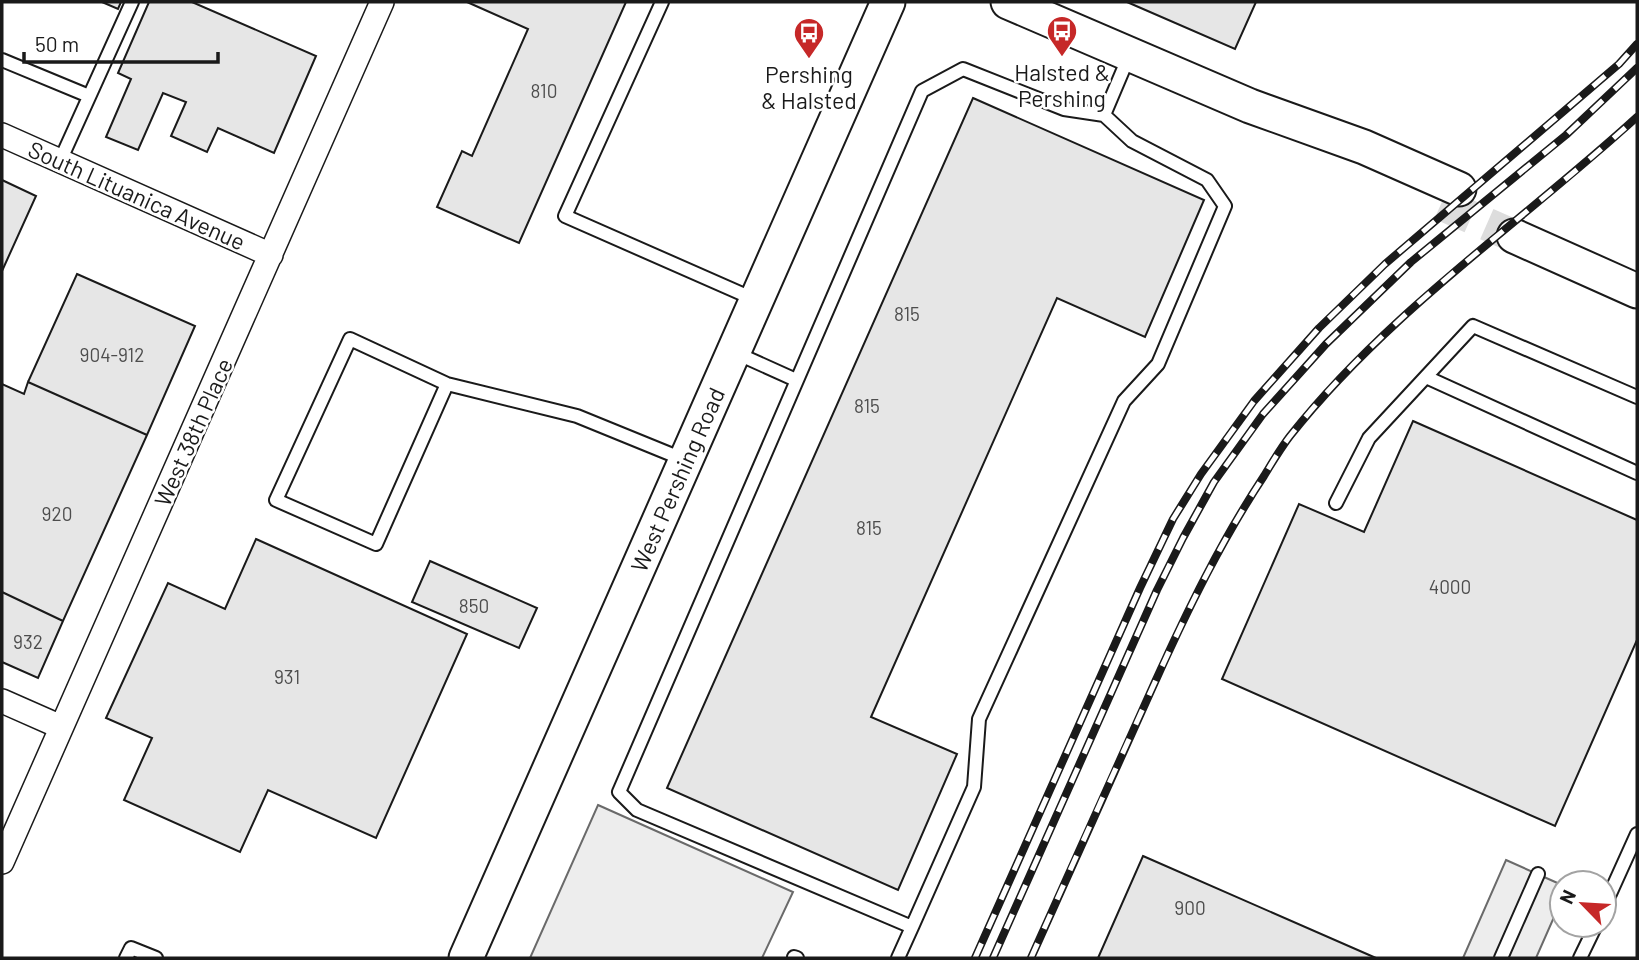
<svg xmlns="http://www.w3.org/2000/svg" width="1639" height="960" viewBox="0 0 1639 960" font-family="Barlow,sans-serif">
<rect width="100%" height="100%" fill="#fff"/>
<path fill="#ededed" stroke="#6a6a6a" stroke-width="2" d="M598,805L793,892L762,958H530Z
M1506,860L1562,885V899L1536,958H1463Z"/>
<path fill="#e6e6e6" stroke="#1a1a1a" stroke-width="2" d="M102,2H121L118,9Z
M149,2H192L316,56L274,153L218,128L207,152L171,136L186,102L163,93L138,150L106,137L131,79L118,73Z
M467,2H626L519,243L437,207L462,151L472,156L528,29Z
M1127,2H1256L1235,49Z
M973,98L1204,200L1145,337L1057,298L871,717L957,754L898,890L667,788Z
M2,180L36,196L2,271Z
M77,274L195,326L147,435L28,382Z
M28,382L147,435L63,621L2,592V384L24,394Z
M1413,421L1637,520V640L1555,826L1222,679L1299,504L1364,532Z
M256,539L467,634L376,838L268,790L240,852L124,800L152,738L106,718L168,583L225,609Z
M430,561L537,608L519,648L412,602Z
M2,592L63,621L38,678L2,662Z
M1143,856L1376,958H1098Z"/>
<g fill="none" stroke-linecap="round" stroke-linejoin="round">
<path stroke="#ddd" stroke-width="33" stroke-dasharray="33 17" stroke-linecap="butt" d="M1441,204L1514,236"/>
<g stroke="#1a1a1a" stroke-width="16">
<path id="lane" d="M662,2L565,216L756,300
M2,60L89,96
M1104,115L1132,141L1207,180L1225,206L1158,364L1124,401L979,719L974,787L912,927L637,810L619,792L922,91L963,69L1064,109L1104,115L1129,56
M60,161L132,2
M736,353L796,380
M1426,377L1637,473
M447,384L376,544L276,500L350,339L447,384L577,416L685,460
M1336,503L1369,438L1473,326L1637,397
M1604,907L1637,834
M794,957L797,958
M126,958L131,948L156,958
M898,958L912,927
M1501,958L1538,874
M1580,958L1596,925"/>
</g>
<g stroke="#1a1a1a" stroke-width="26">
<path id="street" d="M2,135L271,255
M2,701L61,727
M2,862L382,2"/>
</g>
<g stroke="#1a1a1a" stroke-width="37">
<g id="secondary">
<path d="M1008,2L1250,106L1364,147L1459,189"/>
<path d="M1514,236L1637,291"/>
<path id="s1" d="M466,958L888,2"/>
</g>
</g>
<use href="#lane" stroke="#fff" stroke-width="12"/>
<use href="#street" stroke="#fff" stroke-width="23"/>
<use href="#secondary" stroke="#fff" stroke-width="33"/>
<g stroke="#1a1a1a" stroke-width="8">
<path id="rail" d="M975,958L1140,588L1173,519L1201,474L1254,401L1319,328L1385,264L1619,64L1637,44
M993,958L1157,590L1183,538L1214,482L1263,414L1326,344L1411,262L1566,135L1637,68
M1031,958C1072,866 1113,774 1155,682C1187,611 1221,541 1264,476C1272,463 1280,449 1290,436C1388,312 1522,222 1637,117"/>
</g>
<use href="#rail" stroke="#fff" stroke-width="5" stroke-dasharray="16" stroke-linecap="butt"/>
</g>
<defs>
<g id="bus-pin" transform="scale(1.575)"><path d="M0 17L-7.5 6A9.5 9.5 0 1 1 7.5 6Z" fill="#c62828" stroke="#fff"/><path d="M-5-6H5V4H4V6H2V4H-2V6H-4V4H-5ZM-3.5-4V0h7V-4ZM-3.5 1.2v1.5H-2V1.2ZM2 1.2v1.5H3.5V1.2Z" fill="#fff"/></g>
</defs>
<g fill-rule="evenodd">
<use href="#bus-pin" x="1062" y="31"/>
<use href="#bus-pin" x="809" y="33"/>
</g>
<g text-anchor="middle" dominant-baseline="central" stroke-width="5" stroke-linejoin="round" paint-order="stroke">
<g font-size="19" fill="#4d4d4d">
<text x="544" y="90">810</text>
<text x="907" y="313">815</text>
<text x="112" y="354">904-912</text>
<text x="867" y="405">815</text>
<text x="57" y="513">920</text>
<text x="869" y="527">815</text>
<text x="1450" y="586">4000</text>
<text x="474" y="605">850</text>
<text x="28" y="641">932</text>
<text x="287" y="676">931</text>
<text x="1190" y="907">900</text>
</g>
<g font-size="23" fill="#1a1a1a" stroke="#fff">
<text x="1062" y="72">Halsted &amp;<tspan x="1062" dy="26">Pershing</tspan></text>
<text x="809" y="74">Pershing<tspan x="809" dy="26">&amp; Halsted</tspan></text>
</g>
<g font-size="23" fill="#1a1a1a" stroke="#fff">
<text transform="translate(137 195) rotate(24)">South Lituanica Avenue</text>
<text transform="translate(193 432) rotate(-66)">West 38th Place</text>
<text stroke="none"><textPath href="#s1" startOffset="523">West Pershing Road</textPath></text>
</g>
</g>
<rect width="1639" height="960" fill="none" stroke="#1a1a1a" stroke-width="7"/>
<g transform="translate(1583 904) rotate(295)"><circle r="33" fill="#ffffff" stroke="#a3a3a3" stroke-width="2"/>
<path d="M0-5L12 26L0 18L-12 26Z" fill="#c62828"/>
<text y="-10" font-size="19" font-weight="bold" text-anchor="middle" fill="#1a1a1a">N</text>
</g>
<path d="M24 52v10h194v-10" fill="none" stroke="#1a1a1a" stroke-width="3.5"/>
<text x="35" y="52" font-size="21" fill="#1a1a1a" stroke="#ffffff" stroke-width="5" paint-order="stroke">50 m</text>
</svg>
